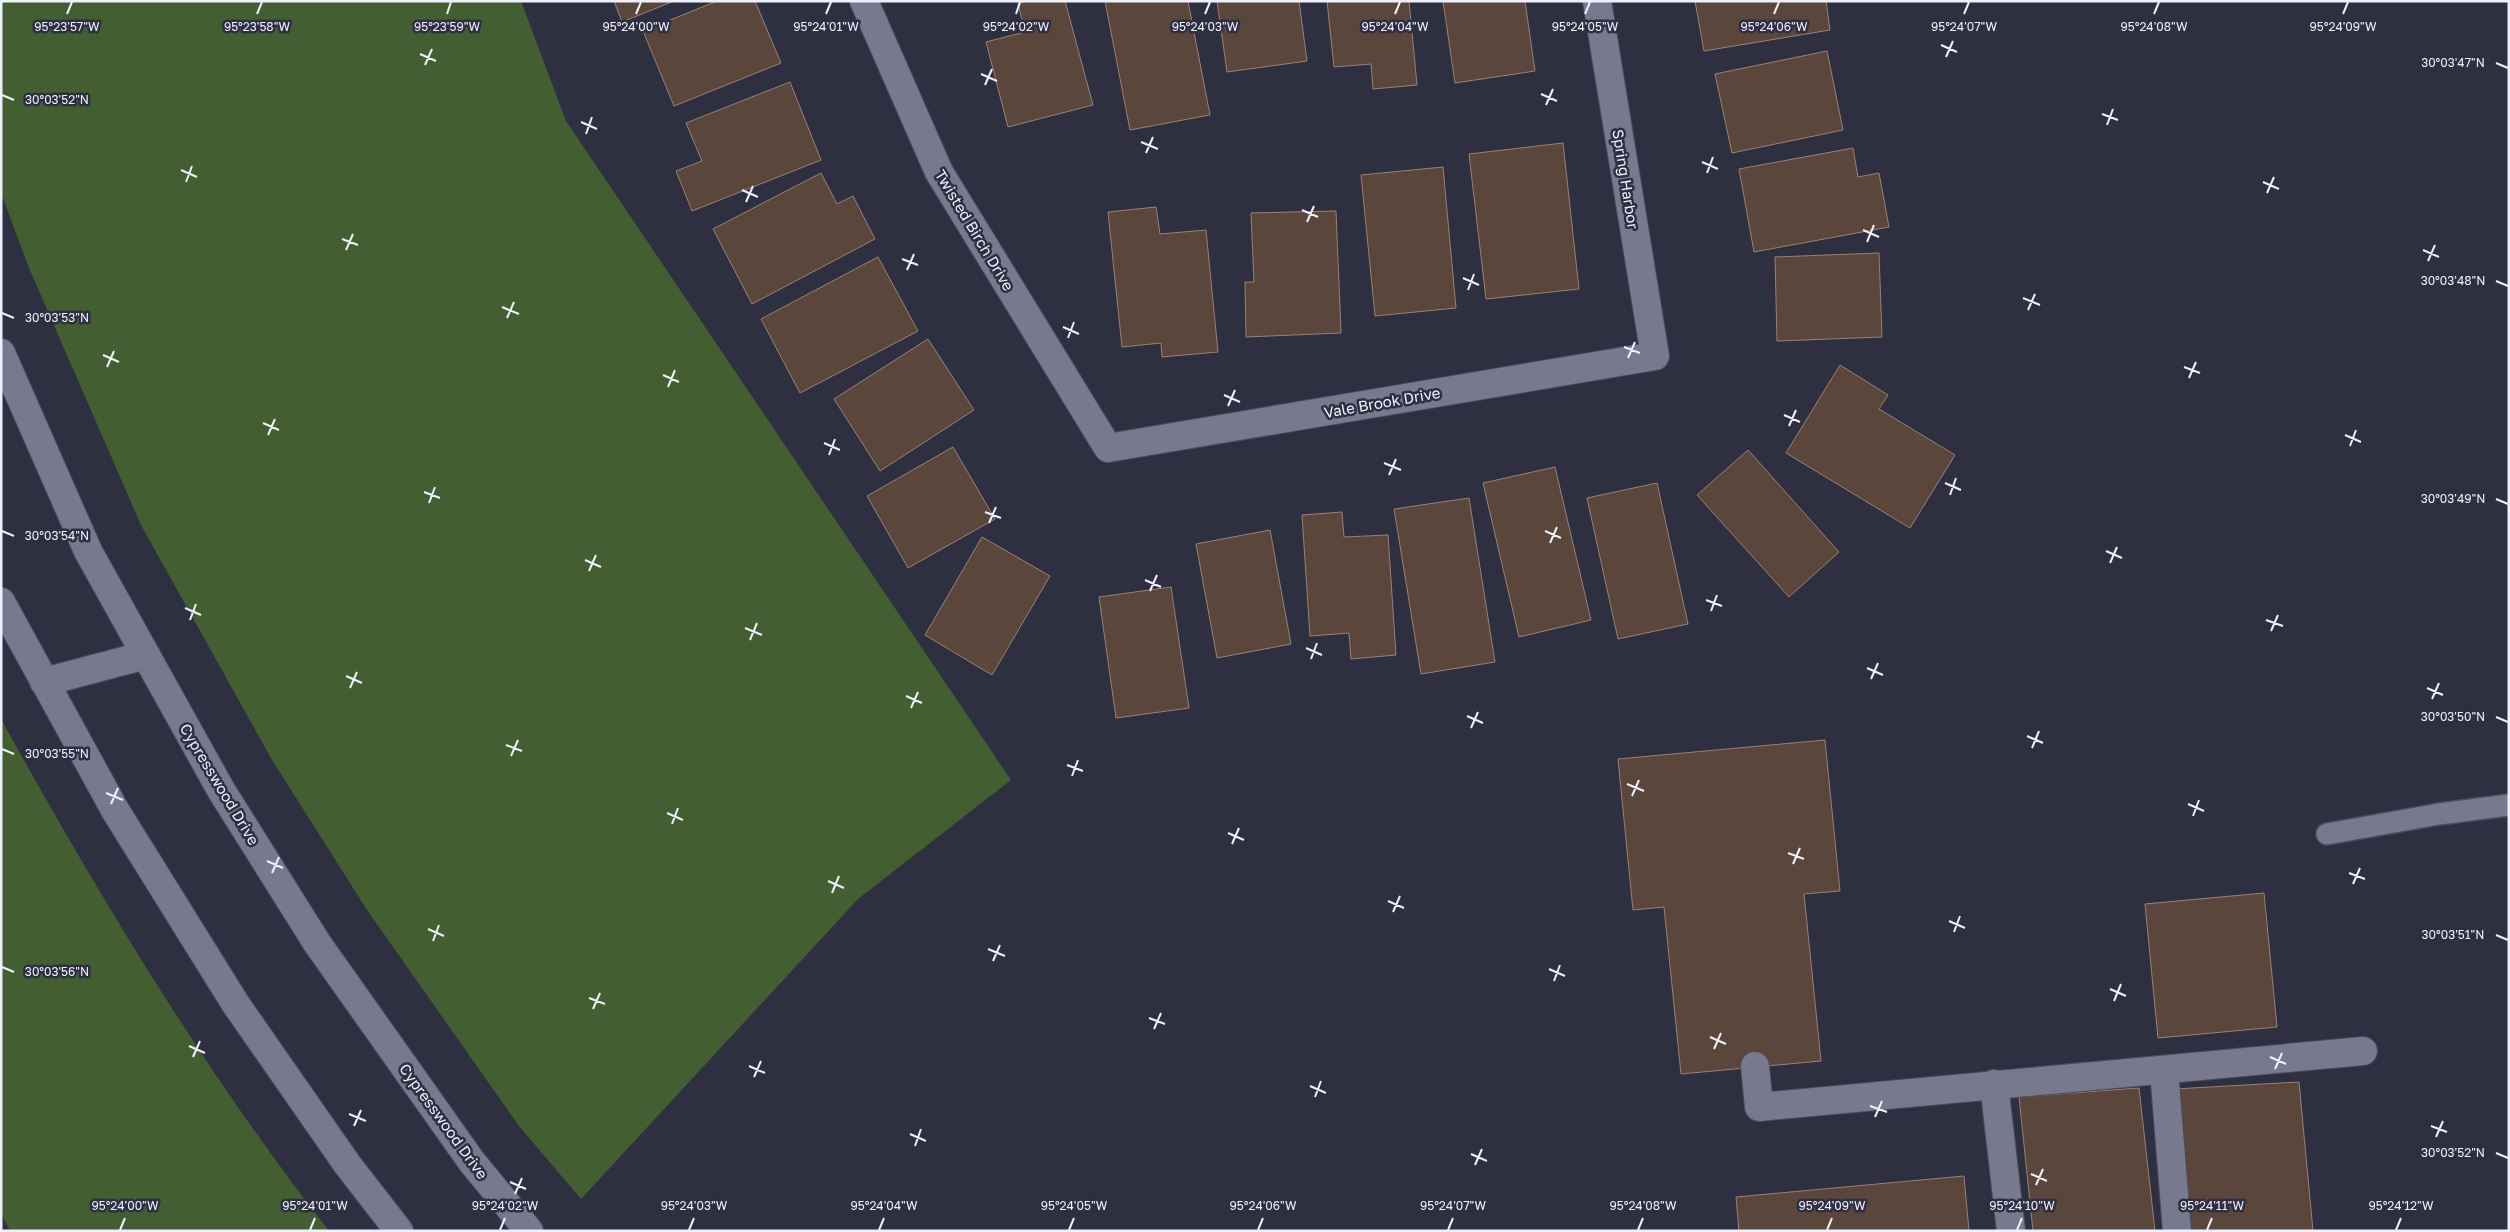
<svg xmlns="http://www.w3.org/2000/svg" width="2510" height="1232" viewBox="0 0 2510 1232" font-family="'Golos Text',sans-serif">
<rect width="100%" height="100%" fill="#2f2f42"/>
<path fill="#435f32" d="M1,1H521L566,121L1011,780L858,899L581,1199L519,1126L367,910L272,760L141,525L29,268L1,193Z
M1,719C99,896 204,1071 329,1231H10L1,1213Z"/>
<path fill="#5b463b" stroke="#9a8275" d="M614,1H674L622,22Z
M717,1H755L781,63L674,106L643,31Z
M1029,1H1065L1093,105L1008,127L986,42L1025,32L1018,4Z
M1105,1H1188L1210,115L1130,130Z
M1217,1H1299L1307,61L1227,72Z
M1327,1H1409L1417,85L1373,89L1371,64L1334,67Z
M1443,1H1525L1535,71L1455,83Z
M1695,1H1826L1830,30L1704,51Z
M1827,51L1843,130L1732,153L1715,74Z
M790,82L821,160L692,211L676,171L702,161L686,123Z
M1563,143L1579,289L1486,299L1469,154Z
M1853,148L1858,177L1879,173L1889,227L1754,252L1739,169Z
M1443,167L1456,308L1375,316L1361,175Z
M821,173L837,204L853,196L875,239L752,304L713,229Z
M1156,207L1160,234L1206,230L1218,352L1162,357L1161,343L1122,347L1108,212Z
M1336,211L1341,333L1246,337L1245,282H1254L1251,213Z
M1879,253L1882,337L1777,341L1775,257Z
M878,257L918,331L800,393L761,319Z
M928,339L974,410L880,471L834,399Z
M1840,365L1888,395L1879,409L1955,455L1910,528L1786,453Z
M953,447L995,519L908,568L867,496Z
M1748,450L1839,552L1789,597L1697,495Z
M1555,467L1591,620L1519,637L1483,483Z
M1657,483L1688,624L1618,639L1587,498Z
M1469,498L1495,662L1421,674L1394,509Z
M1342,512L1344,537L1388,535L1396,655L1351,659L1349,633L1310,636L1302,515Z
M1270,530L1291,644L1217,658L1196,544Z
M982,537L1050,576L992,675L925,635Z
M1171,587L1189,708L1116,718L1099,597Z
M1825,740L1840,891L1804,894L1821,1061L1681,1074L1664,907L1633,910L1618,759Z
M2264,893L2277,1027L2158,1038L2145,904Z
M2299,1082L2313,1231H2187L2174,1089Z
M2139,1088L2155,1231H2033L2019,1097Z
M1964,1176L1969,1231H1739L1736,1197Z"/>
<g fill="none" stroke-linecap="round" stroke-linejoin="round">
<g stroke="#4b4b5b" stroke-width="24">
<path id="lane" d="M2327,834L2439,814L2509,805"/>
</g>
<g stroke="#4b4b5b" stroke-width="30">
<path id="street" d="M864,1L939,172L1108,448L1655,356L1597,1
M1755,1066L1759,1107L2363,1051
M2164,1070L2177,1231
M1994,1084L2011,1231"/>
</g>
<g stroke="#4b4b5b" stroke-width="30">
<path id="secondary" d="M1,353L88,551L221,790L317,943L472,1162L529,1231
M1,602L115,810L235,1003L347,1164L399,1231
M44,682L146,655"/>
</g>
<use href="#lane" stroke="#78788f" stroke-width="21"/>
<use href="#street" stroke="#78788f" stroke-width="28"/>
<use href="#secondary" stroke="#78788f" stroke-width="28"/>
</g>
<path fill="none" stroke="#eff0fd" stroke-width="2" d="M67,14L72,2M257,14L262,2M447,14L451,2M636,14L641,2M826,14L831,2M1016,14L1020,2M1205,14L1210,2M1395,14L1400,2M1585,14L1590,2M1774,14L1779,2M1964,14L1969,2M2154,14L2159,2M2343,14L2348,2M1941,45L1957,52M420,54L436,61M1946,57L1953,41M2496,63L2508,68M425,65L432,49M981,74L997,81M985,85L992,69M1541,94L1557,101M2,95L14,100M1546,105L1553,89M2102,114L2118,120M581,122L597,129M2107,125L2113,109M586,134L592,117M1141,142L1158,149M1146,153L1153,137M1702,162L1718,169M181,170L197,177M1707,173L1713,157M186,182L192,166M2263,182L2279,189M742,190L758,197M2267,193L2274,177M746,202L753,186M1302,210L1318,217M1307,222L1314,206M1863,230L1879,237M342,239L358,245M1867,242L1874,225M346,250L353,234M2423,250L2439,257M902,259L918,265M2428,261L2435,245M907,270L914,254M1463,278L1479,285M2496,281L2508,286M1468,290L1474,274M2023,298L2040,305M502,307L519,314M2028,310L2035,294M2,313L14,318M507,318L514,302M1063,327L1079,334M1068,338L1074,322M1624,347L1640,353M103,355L119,362M1628,358L1635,342M107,367L114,351M2184,367L2200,373M663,375L679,382M2189,378L2196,362M668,387L675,370M1224,395L1240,402M1228,406L1235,390M1784,415L1800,422M263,423L279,430M1789,426L1796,410M268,435L275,419M2345,435L2361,442M824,443L840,450M2350,446L2356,430M829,455L835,439M1384,463L1401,470M1389,475L1396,459M1945,483L1961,490M424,492L440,498M1950,495L1956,478M2496,499L2508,504M429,503L435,487M985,512L1001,518M989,523L996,507M2,531L14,536M1545,531L1561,538M1550,543L1557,527M2106,551L2122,558M585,560L601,567M2110,563L2117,547M589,571L596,555M1145,580L1161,587M1150,591L1157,575M1706,600L1722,606M185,608L201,615M1711,611L1717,595M190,620L196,604M2266,620L2283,626M745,628L762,635M2271,631L2278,615M750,640L757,623M1306,648L1322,655M1311,659L1317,643M1867,668L1883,675M346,676L362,683M1871,679L1878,663M350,688L357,672M2427,688L2443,695M906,696L922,703M2432,699L2439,683M911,708L918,692M1467,716L1483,723M2496,717L2508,722M1471,728L1478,712M2027,736L2043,743M506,745L522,751M2032,748L2039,731M2,749L14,754M511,756L518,740M1067,765L1083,771M1072,776L1078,760M1627,784L1644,791M106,793L123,800M1632,796L1639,780M111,804L118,788M2188,804L2204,811M667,813L683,820M2193,816L2199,800M672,824L678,808M1228,833L1244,840M1232,844L1239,828M1788,853L1804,859M267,861L283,868M1793,864L1800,848M272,873L279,857M2349,873L2365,879M828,881L844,888M2353,884L2360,868M832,893L839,876M1388,901L1404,908M1393,912L1400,896M1949,921L1965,928M428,929L444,936M1954,932L1960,916M2496,935L2508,940M433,941L439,925M988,949L1005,956M993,961L1000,945M2,967L14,972M1549,969L1565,976M1554,981L1560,965M2110,989L2126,996M589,998L605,1004M2114,1001L2121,984M593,1009L600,993M1149,1018L1165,1024M1154,1029L1161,1013M1710,1037L1726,1044M189,1046L205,1053M1714,1049L1721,1033M193,1057L200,1041M2270,1057L2286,1064M749,1066L765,1073M2275,1069L2282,1053M754,1077L761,1061M1310,1086L1326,1093M1315,1097L1321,1081M1870,1106L1887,1112M349,1114L366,1121M1875,1117L1882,1101M354,1126L361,1110M2431,1126L2447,1132M910,1134L926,1141M2436,1137L2443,1121M915,1146L921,1129M2496,1153L2508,1158M1471,1154L1487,1161M1475,1165L1482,1149M2031,1174L2047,1181M510,1182L526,1189M2036,1185L2043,1169M515,1194L522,1178M120,1230L125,1218M310,1230L315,1218M500,1230L505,1218M689,1230L694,1218M879,1230L884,1218M1069,1230L1074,1218M1258,1230L1263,1218M1448,1230L1453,1218M1638,1230L1643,1218M1827,1230L1832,1218M2017,1230L2022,1218M2207,1230L2212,1218M2396,1230L2401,1218"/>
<g text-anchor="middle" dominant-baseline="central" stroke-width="5" stroke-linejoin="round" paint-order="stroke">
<g font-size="15" fill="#eff0fd" stroke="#2f2f42">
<text transform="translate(1626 179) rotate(81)">Spring Harbor</text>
<text transform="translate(975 230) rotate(59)">Twisted Birch Drive</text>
<text transform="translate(1382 402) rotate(-10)">Vale Brook Drive</text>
<text transform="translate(220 784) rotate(59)">Cypresswood Drive</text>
<text transform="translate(444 1121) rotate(54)">Cypresswood Drive</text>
</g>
</g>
<g font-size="12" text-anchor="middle" fill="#eff0fd" stroke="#2f2f42" stroke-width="5" stroke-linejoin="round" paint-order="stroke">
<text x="447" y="31">95°23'59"W</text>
<text x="67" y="31">95°23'57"W</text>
<text x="257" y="31">95°23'58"W</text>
<text x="636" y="31">95°24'00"W</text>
<text x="826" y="31">95°24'01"W</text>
<text x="1016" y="31">95°24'02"W</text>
<text x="1205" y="31">95°24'03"W</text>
<text x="1395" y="31">95°24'04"W</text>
<text x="1585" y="31">95°24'05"W</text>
<text x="1774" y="31">95°24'06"W</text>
<text x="1964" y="31">95°24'07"W</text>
<text x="2154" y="31">95°24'08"W</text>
<text x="2343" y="31">95°24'09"W</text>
<text x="2453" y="67">30°03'47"N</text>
<text x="57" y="104">30°03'52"N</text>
<text x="2453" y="285">30°03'48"N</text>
<text x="57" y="322">30°03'53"N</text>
<text x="2453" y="503">30°03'49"N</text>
<text x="57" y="540">30°03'54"N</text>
<text x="2453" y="721">30°03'50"N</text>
<text x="57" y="758">30°03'55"N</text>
<text x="2453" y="939">30°03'51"N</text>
<text x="57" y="976">30°03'56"N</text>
<text x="2453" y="1157">30°03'52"N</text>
<text x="125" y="1210">95°24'00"W</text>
<text x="315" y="1210">95°24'01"W</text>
<text x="505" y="1210">95°24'02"W</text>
<text x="694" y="1210">95°24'03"W</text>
<text x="884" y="1210">95°24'04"W</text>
<text x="1074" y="1210">95°24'05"W</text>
<text x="1263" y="1210">95°24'06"W</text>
<text x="1453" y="1210">95°24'07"W</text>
<text x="1643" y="1210">95°24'08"W</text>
<text x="1832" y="1210">95°24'09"W</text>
<text x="2022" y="1210">95°24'10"W</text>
<text x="2212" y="1210">95°24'11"W</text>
<text x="2401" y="1210">95°24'12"W</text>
</g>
<rect width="2510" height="1232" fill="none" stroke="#eff0fd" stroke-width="5"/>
</svg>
